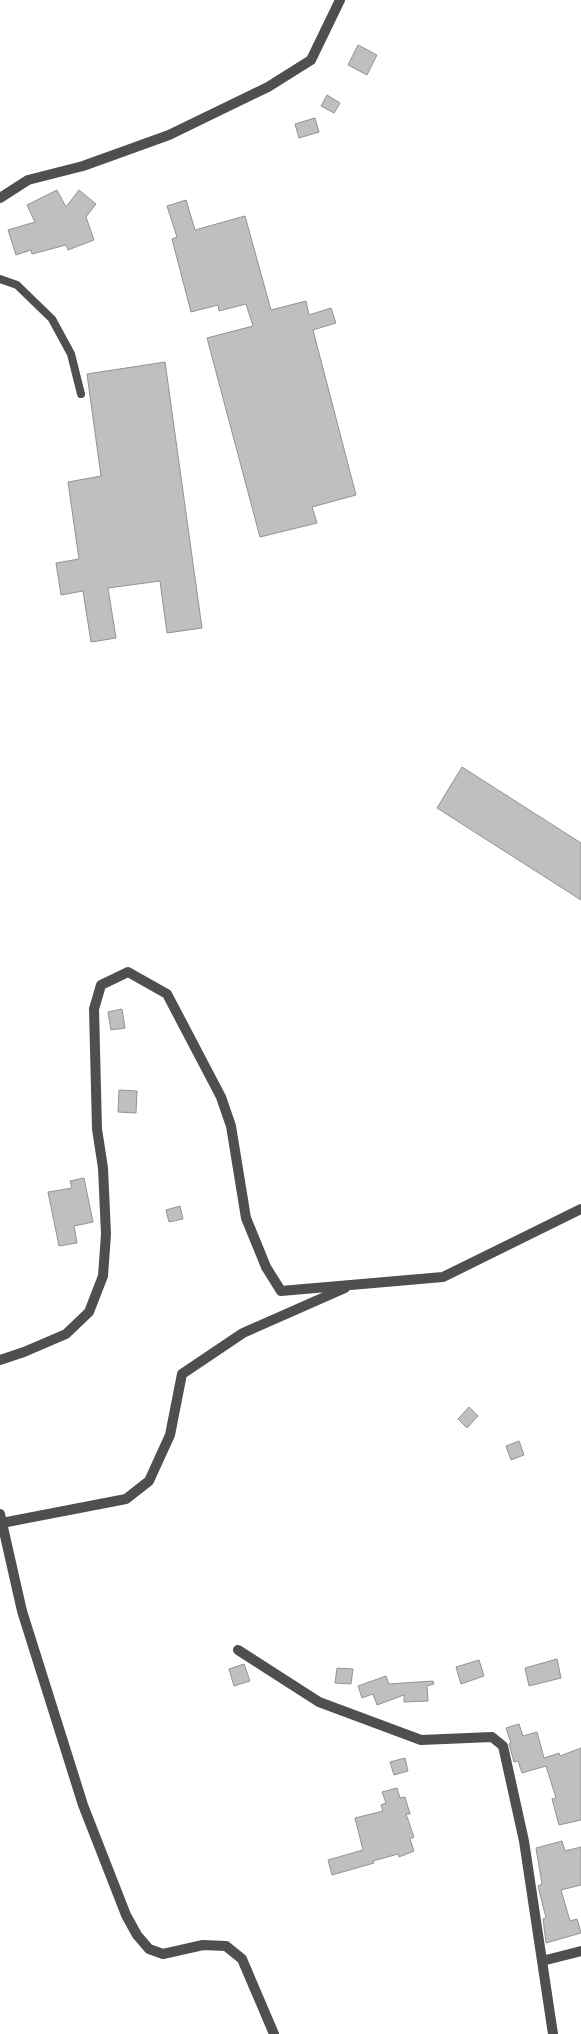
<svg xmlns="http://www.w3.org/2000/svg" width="581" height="2034" viewBox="0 0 581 2034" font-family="'Varela Round',sans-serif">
<rect width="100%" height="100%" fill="#fff"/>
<path fill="#bfbfbf" stroke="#939393" d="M358,45L377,55L367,75L348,65Z
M327,95L340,103L334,113L321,106Z
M315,118L319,132L299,138L295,124Z
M57,190L66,207L79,190L96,204L86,217L94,240L68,250L66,245L32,254L31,250L16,255L8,230L35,222L27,205Z
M186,200L195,230L245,216L271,310L306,301L309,315L331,308L336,323L313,330L356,495L312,507L317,523L260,537L207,338L253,326L246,304L219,311L218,305L191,312L172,239L177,237L167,206Z
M165,362L202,628L167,633L160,581L108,588L116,638L91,642L83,591L61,595L56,563L79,559L68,482L101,476L87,374Z
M462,767L581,843V900L437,808Z
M122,1009L125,1028L111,1030L108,1012Z
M119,1090L137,1091L136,1113L118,1112Z
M84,1178L93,1222L74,1226L77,1243L59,1246L48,1192L72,1188L70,1181Z
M180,1206L183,1219L169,1222L166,1210Z
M469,1407L478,1416L467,1428L458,1419Z
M519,1441L524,1455L511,1460L506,1446Z
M557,1659L561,1678L529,1686L525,1668Z
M479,1660L484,1676L461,1684L456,1667Z
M244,1664L250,1681L234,1686L229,1669Z
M337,1668L353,1669L351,1684L335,1683Z
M386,1676L389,1684L433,1681L434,1684L427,1686L428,1701L404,1702V1695L377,1705L373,1694L362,1698L358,1686Z
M519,1724L523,1736L537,1732L544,1758L559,1753L560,1756L581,1748V1820L559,1825L552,1799L556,1798L546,1766L522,1773L518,1761L514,1762L509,1744L511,1743L506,1728Z
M405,1758L408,1771L394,1775L390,1762Z
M397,1788L400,1798L405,1797L410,1814H406L414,1837L410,1839L414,1851L399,1857L398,1854L373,1861L374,1863L332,1875L328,1860L363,1850L355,1818L383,1811L381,1805L386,1803L382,1792Z
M562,1841L565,1851L581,1847V1885L561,1890L570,1921L577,1919L581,1933L546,1943L543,1919L546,1918L538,1886L542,1884L536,1848Z"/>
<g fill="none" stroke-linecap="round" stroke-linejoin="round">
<path stroke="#4f4f4f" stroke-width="8" d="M0,279L17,285L52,319L71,354L81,394"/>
<path stroke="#4f4f4f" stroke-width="10" d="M0,198L28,180L83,166L169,135L268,87L311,60L340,0
M0,1360L24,1352L66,1334L89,1312L103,1276L106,1234L103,1168L97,1129L94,1009L101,985L128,972L167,994L221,1097L231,1126L246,1218L266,1267L281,1291L443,1277L581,1209
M2,1523L126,1499L149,1481L170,1435L182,1374L243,1333L345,1288
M238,1650L319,1702L421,1740L492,1737L503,1746L524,1841L553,2034
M542,1961L581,1951"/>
<path stroke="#4f4f4f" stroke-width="10" d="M0,1514L22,1611L83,1805L126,1915L137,1935L149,1949L163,1954L203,1945L226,1946L242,1959L274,2034"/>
</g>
</svg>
